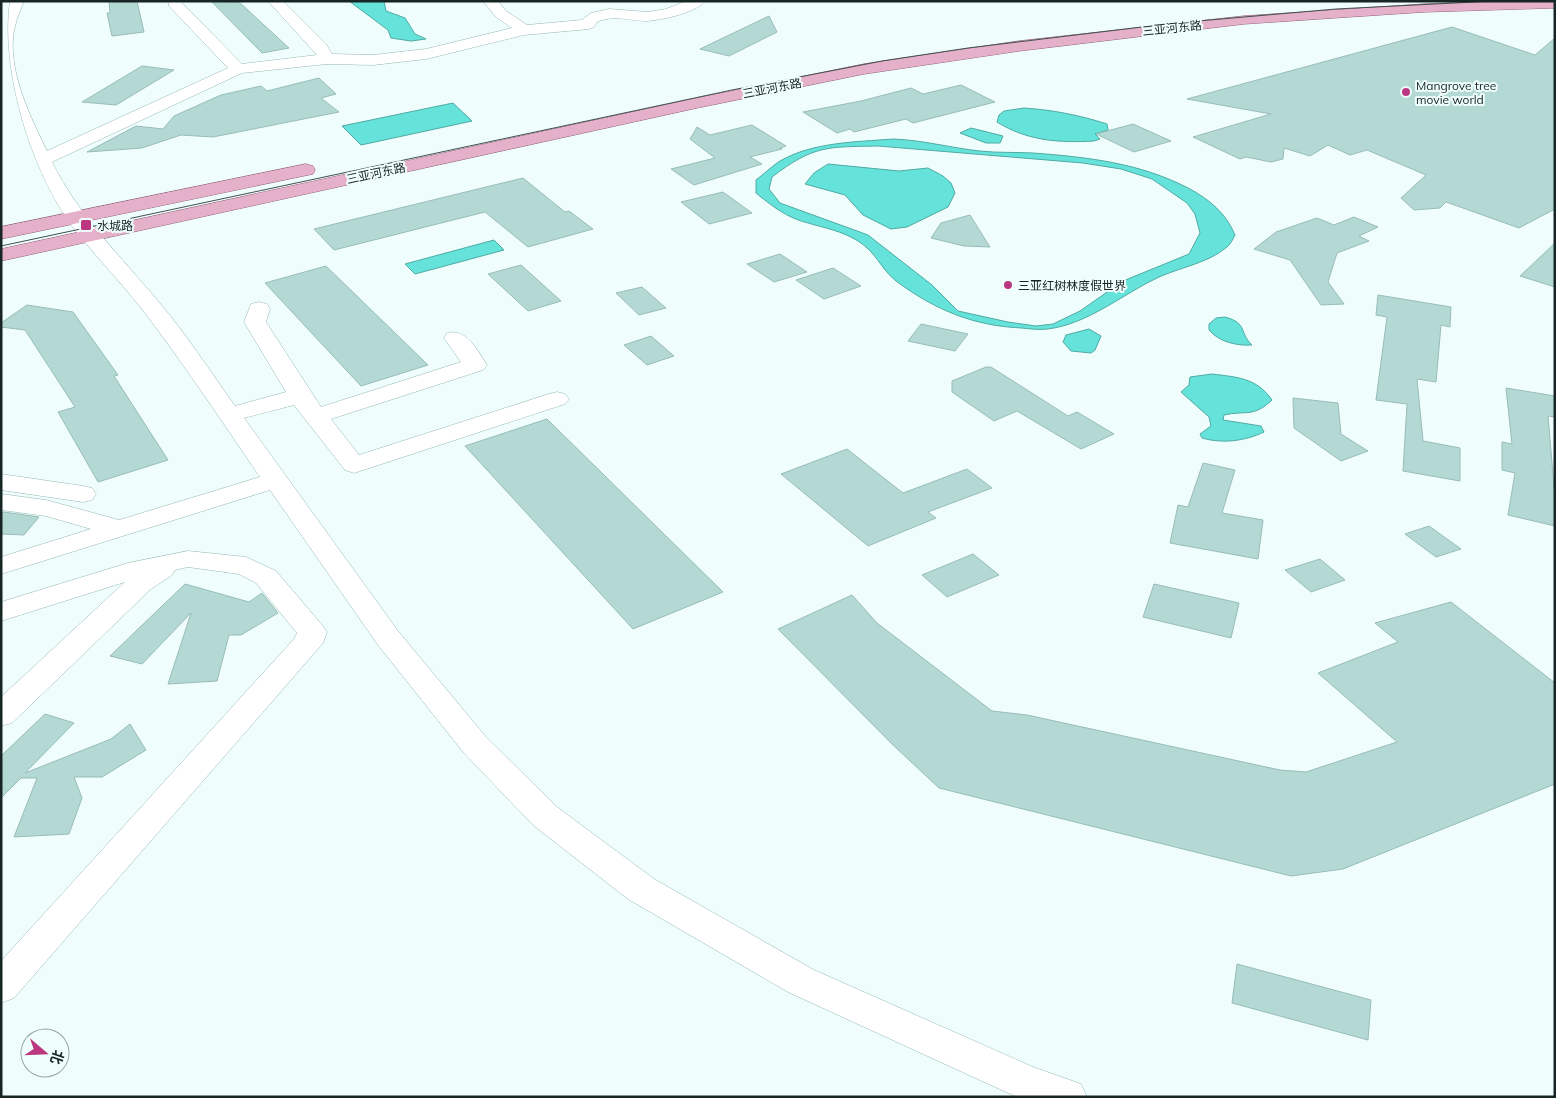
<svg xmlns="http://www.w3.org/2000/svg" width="1556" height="1098" viewBox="0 0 1556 1098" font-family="Mulish,'Noto Sans SC',sans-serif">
<rect width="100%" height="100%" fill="#effefc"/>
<path fill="#65e3db" stroke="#4eaaa4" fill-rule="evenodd" d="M349,1H384L386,11L405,18L415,34L426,39L411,41L391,38L388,30Z
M453,103L472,121L361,145L342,126Z
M1024,108C1053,110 1079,115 1107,124L1108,130L1095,134L1100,139L1094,141C1060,143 1027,141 997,122L999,115L1004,111Z
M971,128L1003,136L1000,143H986L960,133Z
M893,139C923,140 951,148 980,151C998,153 1016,152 1033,153C1087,157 1140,163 1188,188C1209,199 1226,213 1235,235C1233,239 1230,245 1227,247C1206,265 1174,268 1151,281C1118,298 1086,324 1048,329C1040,330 1030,329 1022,328C974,326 935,310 896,281C880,268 877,253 858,241C842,231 825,228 808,223C787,218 772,206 756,193V180C764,174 772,166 780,161C813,142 856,142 893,139ZM878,146L1083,163L1121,169L1152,179L1187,203L1195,214L1200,233L1189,254L1123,281L1080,311L1053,324L1036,326L1008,322L958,311L932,285L868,235L780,203L769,189L772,177C814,145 827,147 878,146Z
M828,164L899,171L928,168L943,176L951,183L955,193L948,207L907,227L891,229L863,215L845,195L805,184L814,173Z
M494,240L504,250L415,274L405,264Z
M1225,317C1248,323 1239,333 1252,345C1237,346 1219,342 1209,330V324L1216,318Z
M1089,329L1101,336L1095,350L1091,353L1071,351L1063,342L1066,335Z
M1212,374C1237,377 1257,378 1272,400C1253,418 1246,410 1224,415L1223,420L1261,426L1264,432C1245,441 1223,444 1202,438L1200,434L1211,426L1209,417L1181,392L1189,385L1190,377Z"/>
<path fill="#b4d9d5" stroke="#98bcb8" d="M109,1H137L144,32L112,36L107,13H110Z
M211,1H238L289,48L262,53Z
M769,16L777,32L729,56L700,49Z
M1452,27L1535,55L1555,38V209L1519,228L1446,202L1440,208L1414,210L1401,198L1426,175L1367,150L1350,155L1328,145L1310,156L1284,148L1283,159L1271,162L1246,157L1240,159L1193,137L1271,114L1187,99Z
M142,66L174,70L116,105L82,102Z
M319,78L336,94L321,98L339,112L213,137L181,135L142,148L87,152L136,126L163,129L174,116L221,95L261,86L267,91Z
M961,85L995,102L913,123L906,119L854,132L850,129L837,133L803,112L861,101L911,88L923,94Z
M1133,124L1171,141L1134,152L1096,134Z
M752,125L786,146L780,148L782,149L750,157L762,164L694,185L671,169L715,158L690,139L697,127L710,135Z
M523,178L565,212L569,211L593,229L528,247L485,212L334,250L314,229Z
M723,192L752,213L709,224L681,202Z
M970,215L990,247L964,246L931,238L941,223Z
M1354,217L1378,227L1359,236L1369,241L1337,253L1328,282L1344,304L1321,305L1290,260L1254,249L1276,232L1317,218L1334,225Z
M1555,243V287L1520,276Z
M780,254L807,272L774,282L747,264Z
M521,265L561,301L528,311L488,274Z
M326,266L428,365L361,386L265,283Z
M833,268L861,286L824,299L796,280Z
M642,287L666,308L639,315L616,293Z
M1378,295L1451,307L1450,327L1441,325L1436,382L1417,379L1423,441L1460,448V481L1403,471L1407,404L1376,400L1387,317L1376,315Z
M27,305L73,312L118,375L114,376L168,460L98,482L58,412L75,407L25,330L1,327V323Z
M921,324L968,334L955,351L908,341Z
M651,336L674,356L647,365L624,345Z
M986,367H991L1068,416L1077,412L1114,434L1081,449L1017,411L994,421L952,392V381Z
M1506,388L1555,396V417L1548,416L1555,498V526L1508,515L1515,473L1502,470V442L1512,444Z
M1293,398L1338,403L1341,434L1368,451L1341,461L1294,428Z
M547,419L723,592L633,629L465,446Z
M847,449L903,493L967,469L992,488L928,512L936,518L868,546L781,474Z
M1203,463L1235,470L1222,513L1263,520L1258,559L1170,543L1178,505L1188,507Z
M1,513L4,512L39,517L24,535L1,534Z
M1429,526L1461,549L1436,557L1405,534Z
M973,554L999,575L947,597L922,575Z
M1320,559L1345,580L1311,592L1285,570Z
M185,584L249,602L262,593L278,613L241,635H229L217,681L168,684L191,613L142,664L110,656Z
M1154,584L1239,603L1231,638L1143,617Z
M852,595L877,623L992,711L1027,715L1280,770L1306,772L1397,742L1318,673L1398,642L1375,623L1451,602L1555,683V784L1343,869L1291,876L939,788L893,745L778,629Z
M45,714L74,723L25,773L111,739L130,724L146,750L102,777H74L82,798L69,834L14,837L37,778H21L1,798V756Z
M1237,964L1371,1000L1368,1040L1232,1003Z"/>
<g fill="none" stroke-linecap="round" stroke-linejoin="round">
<g stroke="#94b8b4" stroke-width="1">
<path id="minor" d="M10,1H24C19,13 14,25 13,38C10,76 31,118 47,151L228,68L169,6L168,1H183L182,3L242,64L317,55L268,1H283L326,44L332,54L373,55L426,49L512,28L496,17L483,1H498L506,11L527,25L582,20L591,13L609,9L648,12L666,9L686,1H705C696,13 661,20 647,21C629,21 614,14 597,22L594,27L589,29L524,35L426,59L373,65L327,64L242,73L52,162C79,216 120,256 158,301C186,334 210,371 235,406L286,392L244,322L251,304L259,302L267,304L270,309L266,322L321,407L461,362L444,338L447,333C467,328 477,350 487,365L483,370L331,419L359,455L549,394L557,392L565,394L569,399L565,404L354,473L345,470L294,405L244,418L398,631L486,737L557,807L654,879L814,970L1033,1067L1081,1084L1087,1097H1018L1006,1092L788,992L628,899L533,825L464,753L378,645L270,490L1,574V557L91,529L46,516L1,510V494L46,500L119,520L260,477C225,426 192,376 154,325C129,290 98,260 72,226C31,170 0,70 10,1Z
M1,474L83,486L92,488L96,494L92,500L83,502L1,490Z
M188,551L246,557L276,571L322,625L327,632L323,643L14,998L1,1003V961L294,639L297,633L256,583L239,574L188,567L175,570L172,575L151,589L12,723L1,726V697L125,582L1,621V602L128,563Z"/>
</g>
<g stroke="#915e78" stroke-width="1">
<path id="major" d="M1501,1H1555V8L1424,12L1244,24L1019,51L864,74L697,108L1,261V249L697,98L864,64L1019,41L1244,16L1424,4Z
M306,164L313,166L315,170L313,174L1,239V227Z"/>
</g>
<use href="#minor" fill="#fff" fill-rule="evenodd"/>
<use href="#major" fill="#e5b0c9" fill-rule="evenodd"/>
<path stroke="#414f4e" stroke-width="1" d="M1,246L732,90L882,61L968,48L1175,23L1336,9L1494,1"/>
</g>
<g fill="#bb3880" stroke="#effefc" stroke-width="2">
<circle cx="1406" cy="92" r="5"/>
<rect x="80" y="219" width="12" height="12" rx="2.5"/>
<circle cx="1008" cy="285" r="5"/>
</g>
<g text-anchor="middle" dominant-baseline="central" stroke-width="4" stroke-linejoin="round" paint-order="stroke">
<g font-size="12" fill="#172524" stroke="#effefc">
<text transform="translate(1172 28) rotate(-6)">三亚河东路</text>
<text transform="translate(772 88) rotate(-11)">三亚河东路</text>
<text transform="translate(376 173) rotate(-12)">三亚河东路</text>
</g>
<g font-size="12" fill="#172524" stroke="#effefc" text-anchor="start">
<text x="1416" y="85">Mangrove tree<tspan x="1416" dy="14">movie world</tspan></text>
<text x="97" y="225">水城路</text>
<text x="1018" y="285">三亚红树林度假世界</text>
</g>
</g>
<rect width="1556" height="1098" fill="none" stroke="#172524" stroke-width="5"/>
<g transform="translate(45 1053) rotate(109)"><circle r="24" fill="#effefc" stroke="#99a7a6"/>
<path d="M0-4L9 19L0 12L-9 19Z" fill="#bb3880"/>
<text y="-8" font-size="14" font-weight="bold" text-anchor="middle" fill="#172524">北</text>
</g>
</svg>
